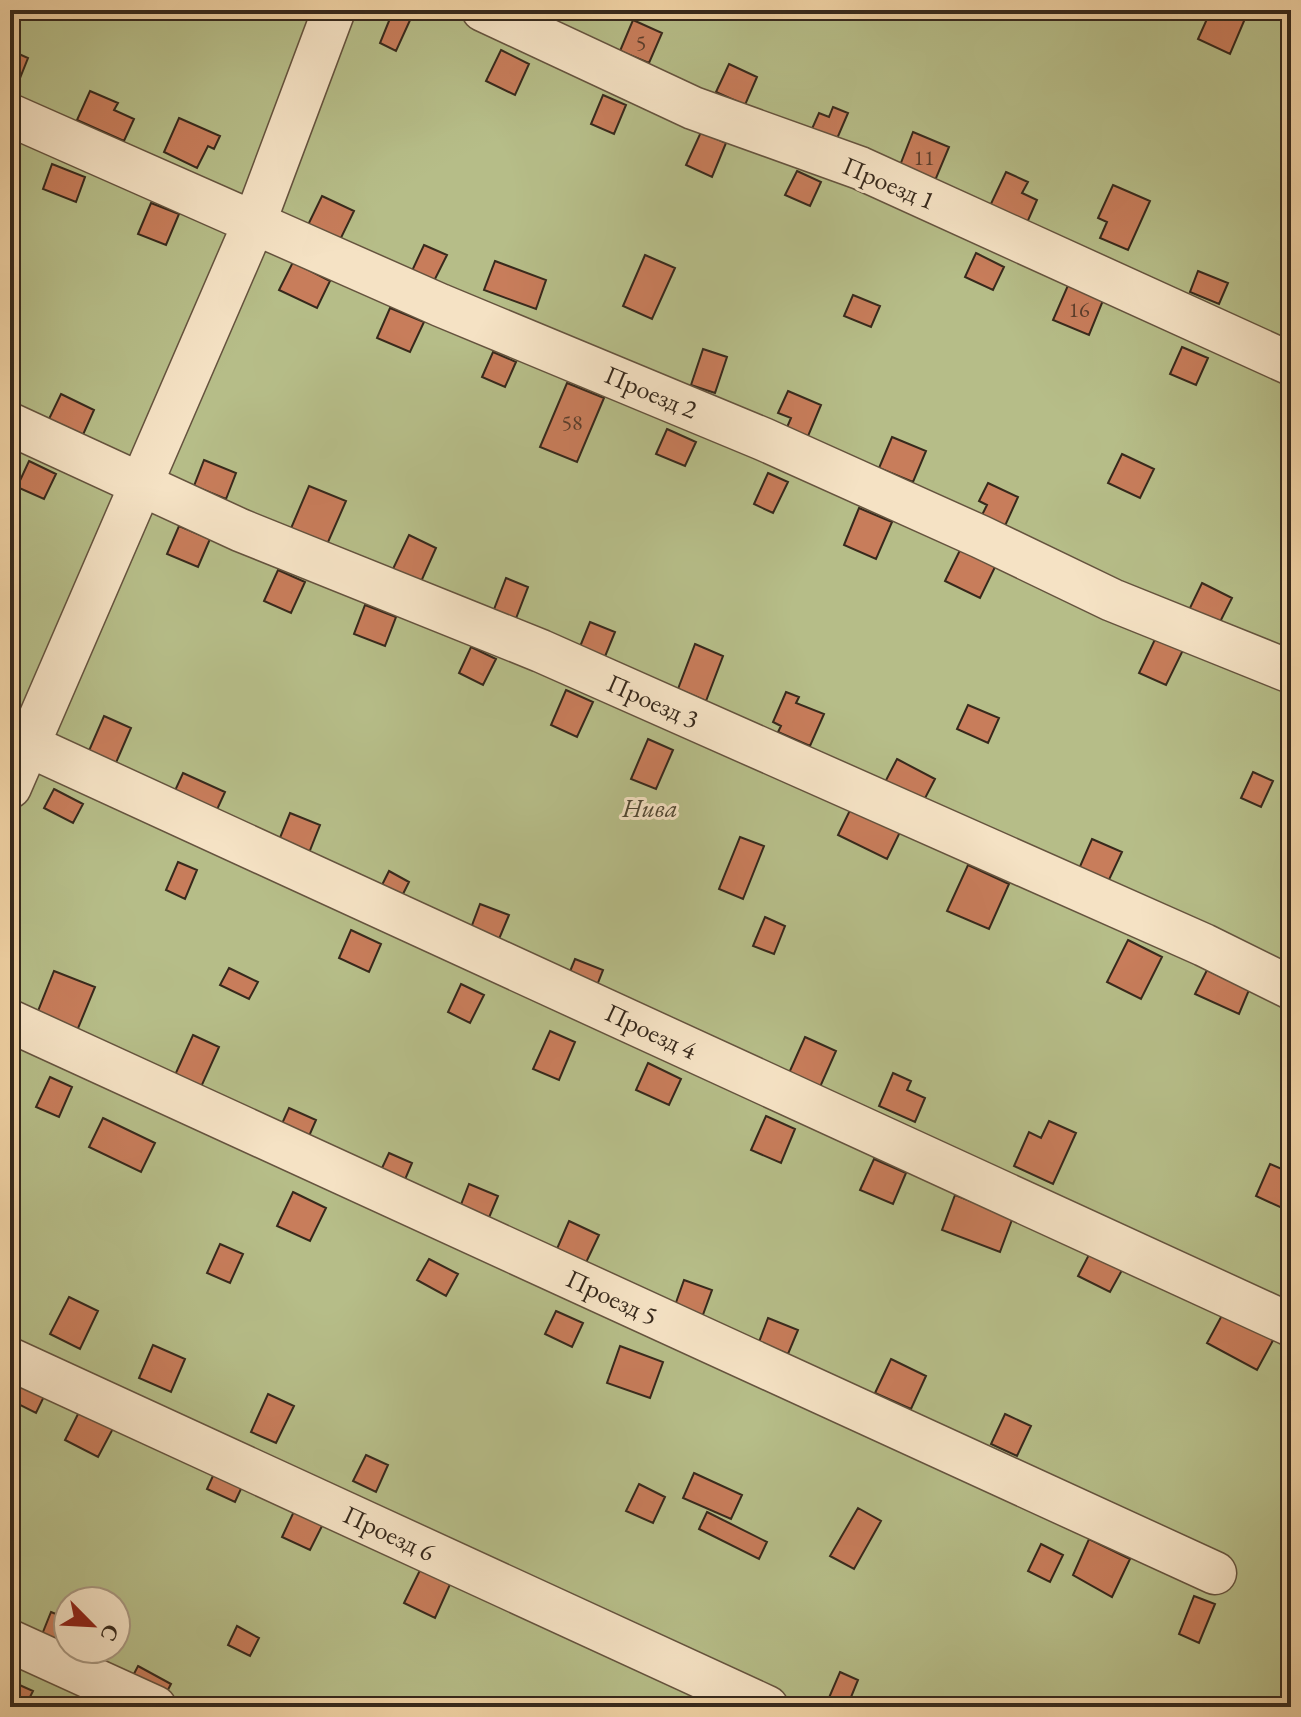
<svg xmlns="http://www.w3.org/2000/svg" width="1301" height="1717" viewBox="0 0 1301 1717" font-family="'EB Garamond',serif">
<rect width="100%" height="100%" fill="#f0d2a4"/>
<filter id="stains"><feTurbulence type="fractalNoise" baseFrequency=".0025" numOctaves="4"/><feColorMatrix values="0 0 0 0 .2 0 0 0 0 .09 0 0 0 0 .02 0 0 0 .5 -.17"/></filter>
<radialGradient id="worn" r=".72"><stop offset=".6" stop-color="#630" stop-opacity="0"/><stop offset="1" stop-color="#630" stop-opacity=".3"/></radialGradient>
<path fill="#b6bd88" stroke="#767352" stroke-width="2" fill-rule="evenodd" d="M10,10H1291V1707H10ZM68,1601H116V1649H68Z"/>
<path fill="#c87d5b" stroke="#37291c" stroke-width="2" d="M1211,10H1238L1247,14L1230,54L1198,39Z
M393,11L411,18L396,51L380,43Z
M633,20L662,33L649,63L620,51Z
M10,50L28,58L16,88L10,85Z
M501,50L529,64L515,95L486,81Z
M729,64L757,77L745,105L716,92Z
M90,91L118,103L114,110L134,119L124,141L77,120Z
M603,95L626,105L614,134L591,124Z
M833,107L848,113L836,141L811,131L819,113L829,117Z
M179,118L220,136L214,149L208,146L197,168L164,152Z
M701,132L726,143L712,177L686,165Z
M913,132L949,147L934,183L899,168Z
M52,164L85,177L76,202L43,189Z
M797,171L821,182L810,206L785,195Z
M1006,172L1028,182L1022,193L1037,200L1026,225L989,208Z
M1113,185L1150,201L1128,250L1100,238L1107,222L1098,218Z
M322,196L354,211L339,242L307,227Z
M151,203L179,214L166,245L138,234Z
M424,245L447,255L433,283L411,273Z
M976,253L1004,267L993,290L965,277Z
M645,255L675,268L652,319L623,306Z
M495,261L546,280L536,309L484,290Z
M293,262L330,281L317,308L279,290Z
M1198,271L1228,283L1219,304L1190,292Z
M1069,283L1104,298L1089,335L1053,320Z
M853,295L880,306L871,327L844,316Z
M390,308L424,322L410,352L377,338Z
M1182,347L1208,358L1196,385L1170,374Z
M703,349L727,357L715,393L691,385Z
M493,352L516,362L505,387L482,377Z
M567,383L604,398L577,462L540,447Z
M788,391L821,405L806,441L785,432L791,418L778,413Z
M61,394L94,410L82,437L48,421Z
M667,429L696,442L685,466L656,454Z
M892,437L926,451L913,482L879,468Z
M1122,454L1154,469L1140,498L1108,483Z
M204,460L236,473L226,499L194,486Z
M29,461L56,474L44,499L17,487Z
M768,473L788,482L773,513L754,504Z
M988,483L1018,497L1004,528L981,517L987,505L979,501Z
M309,486L346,501L325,549L289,533Z
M859,508L892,522L876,559L844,545Z
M179,526L210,539L198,567L167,554Z
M409,535L436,548L420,584L392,571Z
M961,548L996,565L980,598L945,581Z
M278,570L305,582L291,613L264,601Z
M506,578L528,587L515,621L493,612Z
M1202,583L1232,598L1219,624L1189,610Z
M365,605L396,617L385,646L354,634Z
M590,622L615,632L604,659L579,649Z
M1158,633L1185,646L1166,685L1139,673Z
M695,644L723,656L706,701L678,689Z
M471,647L496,659L483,685L459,673Z
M566,690L593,702L577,737L551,725Z
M786,692L799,697L796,703L824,714L810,746L778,732L781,726L773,722Z
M968,705L999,718L988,743L957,729Z
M104,716L131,728L115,765L88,753Z
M648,739L673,750L656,789L631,779Z
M897,759L935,779L921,806L883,786Z
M1253,772L1273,781L1261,807L1241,798Z
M183,773L225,792L215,814L173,795Z
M54,789L83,804L73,823L44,808Z
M852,806L901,830L887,859L838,835Z
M290,813L320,825L305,863L275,850Z
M740,837L764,846L743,899L719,889Z
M1092,839L1122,852L1107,884L1078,871Z
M178,862L197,870L185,899L166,890Z
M968,865L1009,884L989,929L947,911Z
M389,871L409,882L394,912L374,901Z
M480,904L509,915L499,939L471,928Z
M765,917L785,926L774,954L753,946Z
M351,930L381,944L369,972L339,958Z
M1128,940L1162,957L1141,999L1107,982Z
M575,959L603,970L590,1003L562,991Z
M229,968L258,982L249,999L220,985Z
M1207,970L1249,990L1239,1014L1195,994Z
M54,971L95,987L74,1038L34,1021Z
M461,984L484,995L470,1023L448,1012Z
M550,1031L575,1042L559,1080L533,1069Z
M193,1035L219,1047L201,1087L175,1075Z
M805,1037L836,1051L820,1087L789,1073Z
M648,1063L681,1079L669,1105L636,1090Z
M893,1073L911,1081L907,1090L925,1098L915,1122L879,1106Z
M50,1077L72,1087L59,1117L36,1107Z
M289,1108L316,1120L303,1150L276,1137Z
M766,1116L795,1129L781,1163L751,1150Z
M103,1118L155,1143L141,1172L89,1147Z
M1049,1121L1076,1133L1053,1184L1014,1166L1029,1132L1041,1138Z
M389,1153L412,1163L398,1196L374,1185Z
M874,1159L906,1173L893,1204L860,1190Z
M1270,1164L1291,1173V1212L1256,1196Z
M469,1184L498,1196L483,1232L455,1220Z
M293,1192L326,1208L310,1241L277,1226Z
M955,1195L996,1211L1016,1209L1000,1252L942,1230Z
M569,1221L599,1235L582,1271L553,1258Z
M220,1244L243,1254L230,1283L207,1273Z
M1094,1245L1127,1261L1110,1292L1078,1276Z
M429,1259L458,1274L446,1296L417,1280Z
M684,1280L712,1290L701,1320L673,1311Z
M69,1297L98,1311L80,1349L50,1334Z
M1227,1306L1277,1333L1257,1370L1207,1343Z
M556,1311L583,1323L572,1347L545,1334Z
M768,1318L798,1330L788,1354L759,1342Z
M153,1345L185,1359L171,1392L139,1378Z
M620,1346L663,1362L650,1398L607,1383Z
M891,1359L926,1376L911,1409L875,1393Z
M10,1362L51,1382L36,1413L10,1400Z
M268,1394L294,1406L276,1443L251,1432Z
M83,1404L117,1421L98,1457L65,1440Z
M1005,1414L1031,1426L1017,1456L991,1444Z
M366,1455L388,1465L376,1492L353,1481Z
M217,1467L245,1480L235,1502L207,1489Z
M694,1473L742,1495L731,1519L683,1498Z
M639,1484L665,1497L653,1523L626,1511Z
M297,1505L326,1518L310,1550L282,1537Z
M858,1508L881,1521L854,1569L830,1556Z
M707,1512L767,1542L759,1559L699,1529Z
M1089,1539L1130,1559L1112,1597L1073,1575Z
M1041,1544L1063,1555L1050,1582L1028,1571Z
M422,1566L452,1580L435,1618L404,1603Z
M1194,1596L1215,1604L1199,1643L1179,1634Z
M51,1612L68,1619V1636L61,1652L39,1642Z
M237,1626L259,1638L250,1656L228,1645Z
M138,1666L171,1684L159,1707L125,1691Z
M840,1672L858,1680L847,1707H825Z
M15,1683L33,1691L25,1707H10Z
M688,1697L711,1707H683Z"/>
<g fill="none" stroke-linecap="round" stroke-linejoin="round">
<g stroke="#65533e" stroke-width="45">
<path id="minor" d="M483,10L693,108L860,168L1291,364
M10,115L440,305L763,439L981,537L1112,600L1291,672
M10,424L240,530L541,651L1204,945L1291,988
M10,737L1291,1325
M10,787L255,221L334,10
M10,1021L1215,1573
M10,1359L767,1707
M10,1641L155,1707"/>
</g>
<use href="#minor" stroke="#f5e2c4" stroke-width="42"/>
</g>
<g text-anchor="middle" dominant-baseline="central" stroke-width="6" stroke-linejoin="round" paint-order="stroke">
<g font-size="22" fill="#5b3e2c">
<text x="641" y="42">5</text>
<text x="924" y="157">11</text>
<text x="1079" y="309">16</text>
<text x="572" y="422">58</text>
</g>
<g font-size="26" fill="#37291c" stroke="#f5e2c4">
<text transform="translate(889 183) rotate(23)">Проезд 1</text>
<text transform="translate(651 392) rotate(23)">Проезд 2</text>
<text transform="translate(653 701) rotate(24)">Проезд 3</text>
<text transform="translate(651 1031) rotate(25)">Проезд 4</text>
<text transform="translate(612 1297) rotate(25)">Проезд 5</text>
<text transform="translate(389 1533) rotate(25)">Проезд 6</text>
</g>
<g font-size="26" font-style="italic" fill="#504732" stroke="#f5e2c4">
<text x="650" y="808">Нива</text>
</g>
</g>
<rect width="1301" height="1717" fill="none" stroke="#f0d2a4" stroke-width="40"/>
<rect x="12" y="12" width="1277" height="1693" fill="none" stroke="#37291c" stroke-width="4"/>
<rect x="20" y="20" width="1261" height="1677" fill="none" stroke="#37291c" stroke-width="2"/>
<g transform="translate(92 1625) rotate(114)"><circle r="38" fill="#f5e2c4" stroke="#a99881" stroke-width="2"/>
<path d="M0-6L14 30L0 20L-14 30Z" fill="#8f2418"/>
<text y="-12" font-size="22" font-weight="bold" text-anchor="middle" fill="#37291c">С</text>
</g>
<rect width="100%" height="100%" filter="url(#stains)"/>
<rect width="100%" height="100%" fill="url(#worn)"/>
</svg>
